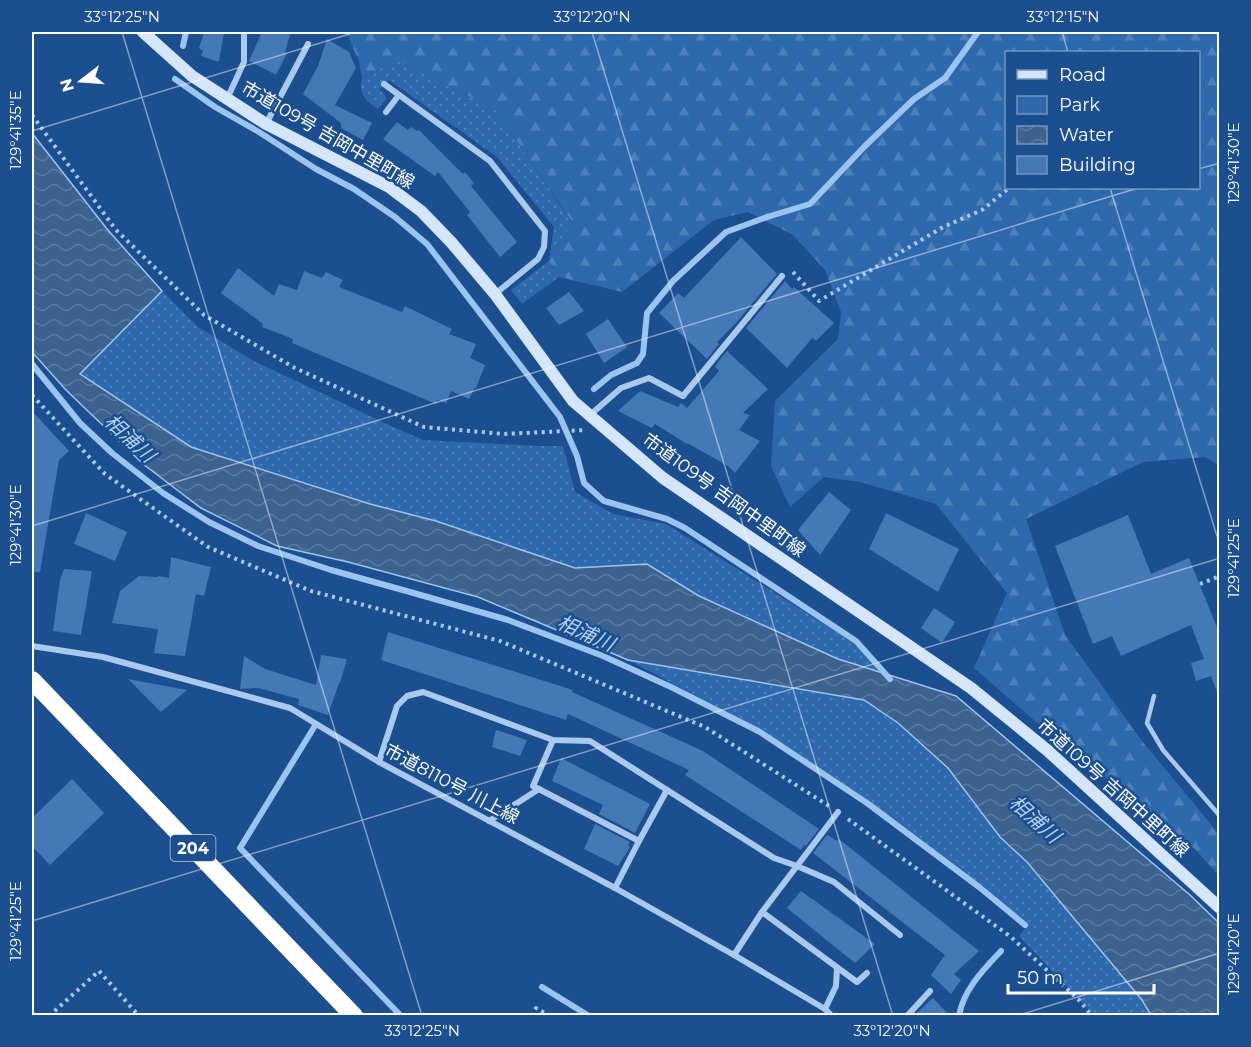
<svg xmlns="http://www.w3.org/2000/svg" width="1251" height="1047" viewBox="0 0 1251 1047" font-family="Montserrat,'Noto Sans JP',sans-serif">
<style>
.green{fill:url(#green-dots)}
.forest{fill:url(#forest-firs);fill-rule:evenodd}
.water{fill:url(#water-waves);stroke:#9cc4f0;stroke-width:1.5}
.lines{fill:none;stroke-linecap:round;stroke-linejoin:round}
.stream{stroke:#9cc4f0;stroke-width:6}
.building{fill:#4478b7}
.path{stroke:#a9c9ee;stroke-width:4;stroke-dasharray:3 4.5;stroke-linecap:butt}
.lane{stroke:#a9c9ee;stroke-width:4.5}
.street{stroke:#a9c9ee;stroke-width:6}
.secondary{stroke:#d6e6fa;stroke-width:12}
.highway{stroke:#fff;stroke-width:18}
.ticks{fill:none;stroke:#fff;stroke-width:1.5;stroke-opacity:0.45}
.labels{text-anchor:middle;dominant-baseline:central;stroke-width:5;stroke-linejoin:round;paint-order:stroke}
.shield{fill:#1b4f8f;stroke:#bbcadd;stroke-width:1.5}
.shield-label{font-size:16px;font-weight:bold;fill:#fff}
.street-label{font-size:18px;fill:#fff;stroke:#1b4f8f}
.water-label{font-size:20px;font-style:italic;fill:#b5d3f5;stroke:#1b4f8f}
.neatline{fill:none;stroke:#fff;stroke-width:2}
.ticks-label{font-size:15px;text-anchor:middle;fill:#fff}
</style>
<defs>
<pattern id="green-dots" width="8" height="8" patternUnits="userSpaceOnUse" patternTransform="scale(1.5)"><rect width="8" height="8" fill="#2e69ad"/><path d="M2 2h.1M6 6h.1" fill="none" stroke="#4d80b9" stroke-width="1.8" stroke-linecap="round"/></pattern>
<pattern id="forest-firs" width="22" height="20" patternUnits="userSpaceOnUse" patternTransform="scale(1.5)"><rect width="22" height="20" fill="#2e69ad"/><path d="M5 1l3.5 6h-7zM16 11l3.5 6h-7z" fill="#4d80b9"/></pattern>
<pattern id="water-waves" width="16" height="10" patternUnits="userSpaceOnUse" patternTransform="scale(1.5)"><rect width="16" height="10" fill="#3c6290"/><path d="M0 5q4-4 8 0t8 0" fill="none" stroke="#597aa1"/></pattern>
</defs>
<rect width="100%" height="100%" fill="#1b4f8f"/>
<g class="green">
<path d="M397 60 496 110 572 223 549 261 559 277 522 304 511 290 549 261 554 227 497 157 389 80 379 90 385 94 386 99 378 109C365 101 358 93 362 78Z"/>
<path d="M162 291 198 327 252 360 391 426 423 440 539 446H563L575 492 613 514 666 524 854 643 880 672 838 659 699 596 647 564 575 568 436 521 370 504 191 447 79 374Z"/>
<path d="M628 660 864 700 898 723 948 768 1000 837 1027 862 1142 1000 1151 1015H1094L1019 936 1028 925 981 885 861 796 764 731Z"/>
</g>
<path class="forest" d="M346 32H1219V465L1205 457 1143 462 1026 519 1065 635 1142 741 1219 834V876L1195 849 1044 729 974 668 1007 593 936 504 860 482 824 477 790 507 771 466 775 401 838 339 841 312 825 270 793 235 748 212 714 220 622 292 559 277 549 261 572 222 496 110 397 60 362 78 359 61ZM1006 52H1198V188H1006Z"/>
<path class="water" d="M32 133 107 229 162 291 80 374 191 447 370 504 436 521 575 568 647 564 699 596 838 659 956 696 1190 895 1219 923V1015H1151L1142 1000 1027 862 1000 837 948 768 898 723 864 700 628 660 478 597 348 562 277 546 201 508 143 464 66 390 32 352Z"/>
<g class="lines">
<g class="stream">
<path d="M183 46 186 32"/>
<path d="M175 79 215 107 259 132 316 169 354 189 395 217 427 244 560 417 577 456 584 483 604 501 667 519 685 528 856 641 890 679"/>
<path d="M32 364 80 423 112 453 163 493 209 522 258 546 331 570 410 592 508 620 603 656 671 687 760 732 867 803 979 887 1025 925"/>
<path d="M594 389 611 375 637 363 643 354 647 313 673 281 726 232 767 217 810 204 864 147 914 99 945 78 978 32"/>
<path d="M316 724 240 848 401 1016"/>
<path d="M542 987 589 1016"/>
<path d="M959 1016C963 990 984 969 1001 951"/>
</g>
</g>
<g class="building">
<path d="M204 32H224L219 62 201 56 203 51 199 48Z"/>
<path d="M262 32H291L285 52 287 53 276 75 249 61Z"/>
<path d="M327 39 349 52 356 68 335 105 372 123 363 140 341 128V123L303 94 318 66Z"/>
<path d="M397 122 408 130 411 127 417 131 419 130 463 174 465 172 474 183 471 186 517 242 500 257 467 215 470 212 438 172 435 176 383 139Z"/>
<path d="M741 237 777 274 736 323 717 342 719 344 707 359 659 313 678 293 684 298Z"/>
<path d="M238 268 274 296 279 284 297 290 304 271 322 278 326 272 343 280 339 287 402 312 405 306 452 329 449 334 476 344 470 358 485 365 476 388 475 387 469 399 451 391 446 403 438 400 436 404 292 343 293 339 262 327 263 324 221 293Z"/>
<path d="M785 281 792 289 794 287 834 323 816 341 812 338 787 368 746 328Z"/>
<path d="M569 292 584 311 559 325 546 308Z"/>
<path d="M608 319 627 347 604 363 586 334Z"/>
<path d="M727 351 768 389 743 413 750 415 739 430 760 441 735 473 728 466 687 443V444L655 424 652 428 618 411 640 391 678 407 681 403 687 408 719 371 715 366Z"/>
<path d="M32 411 69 451 59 460 40 572H32Z"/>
<path d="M829 492 851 510 820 555 798 530Z"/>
<path d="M86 513 127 532 115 561 74 544Z"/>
<path d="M886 513 959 549 938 592 869 549Z"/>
<path d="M1128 515 1151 574 1189 558 1220 635V695H1218L1211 676 1196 681 1191 663 1204 659 1191 625 1121 656 1112 636 1093 644 1055 546Z"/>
<path d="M171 557 211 567 204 596 196 594 185 656 154 653 158 629 112 623 120 591 139 576 158 577V576L169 578Z"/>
<path d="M64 569 92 571 81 635 53 631 60 580Z"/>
<path d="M934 608 955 622 942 643 921 628Z"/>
<path d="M388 632 573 690 572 692 703 751 819 829 805 847 804 845 801 850 685 775 689 770 568 714 566 720 381 660Z"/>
<path d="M321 655 347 659 340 683H339L328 715 298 705 299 699 258 688 240 689 244 656 265 669 316 685Z"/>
<path d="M128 679 155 684 187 690 161 712Z"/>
<path d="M496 730 527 740 520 756 492 747Z"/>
<path d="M561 758 650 804 635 833 599 814 603 805 552 781Z"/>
<path d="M72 779 104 813 50 865 32 846V818Z"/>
<path d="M595 824 630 842 628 846 630 847 618 866 584 849Z"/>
<path d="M827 835 837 841 839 839 979 951 954 974 961 980 951 994 931 975 945 955 813 853Z"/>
<path d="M801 891 875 944 855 963 787 908Z"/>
<path d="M933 998 950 1016H915L918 1012Z"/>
</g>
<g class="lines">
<g class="path">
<path d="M32 115 116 230 204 315 295 368 424 427 504 434 586 430"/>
<path d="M793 272 819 301 943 227 982 210 1009 188"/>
<path d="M32 395 105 474 208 547 311 591 500 641 705 727 829 806"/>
<path d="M1200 584 1220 576"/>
<path d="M848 819 1011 937 1079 1000 1092 1016"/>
<path d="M49 1016 99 971 139 1016"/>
<path d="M532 1016 536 1008 550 1016"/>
</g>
<path class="lane" d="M1154 696 1147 723 1163 750 1220 816"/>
<g class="street">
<path d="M384 84 490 161 545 231 544 247 538 259 495 294"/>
<path d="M227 99 244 62V32"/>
<path d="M386 112 399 95"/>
<path d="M266 124 308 44"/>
<path d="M590 415 621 388 649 378 683 396 782 276"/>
<path d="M32 646 103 657 290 708 379 762 615 888 734 955 825 1009 832 1016"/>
<path d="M553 740 533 786 639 841"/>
<path d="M379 762 397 706 407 696 423 692 553 740 590 741 774 858 797 866 834 882 900 935"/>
<path d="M489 821 539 789"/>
<path d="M615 888 639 841 667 790"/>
<path d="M762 912 857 982 867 973"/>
<path d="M734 955 762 912 838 812"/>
<path d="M825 1009 836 986 837 968"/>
<path d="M907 1016 930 991"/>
</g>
<path class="secondary" d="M143 32 192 76 266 124 389 187 421 211 451 242 495 294 573 401 663 478 971 688 1047 750 1220 908"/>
<path class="highway" d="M32 680 354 1016"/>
</g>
<path class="ticks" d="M122 32 422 1016M592 32 893 1016M1062 32 1068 52M32 131 356 32M1198 169 1220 163M1110 188 1220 546M32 526 1138 188M32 921 1220 558M1016 1016 1220 953"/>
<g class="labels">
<rect class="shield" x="170.5" y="835" width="45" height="26" rx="4.5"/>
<g class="shield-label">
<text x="193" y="848">204</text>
</g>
<g class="street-label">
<text transform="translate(328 135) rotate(30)">市道109号 吉岡中里町線</text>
<text transform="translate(724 495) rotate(36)">市道109号 吉岡中里町線</text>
<text transform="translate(452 784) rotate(28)">市道8110号 川上線</text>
<text transform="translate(1113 788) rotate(42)">市道109号 吉岡中里町線</text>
</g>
<g class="water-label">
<text transform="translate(130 438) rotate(43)">相浦川</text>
<text transform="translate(586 633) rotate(24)">相浦川</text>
<text transform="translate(1035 819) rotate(42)">相浦川</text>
</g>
</g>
<rect width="1251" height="1047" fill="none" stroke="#1b4f8f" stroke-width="66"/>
<rect x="1005" y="51" width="195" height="138" fill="#1b4f8f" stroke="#7695bc" stroke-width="1.5"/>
<rect x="1017" y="70" width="30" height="9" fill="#d6e6fa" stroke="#7695bc" stroke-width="1.5"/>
<text x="1059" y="81" font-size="18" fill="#ffffff">Road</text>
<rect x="1017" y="96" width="30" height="18" fill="#2e69ad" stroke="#7695bc" stroke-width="1.5"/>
<text x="1059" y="111" font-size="18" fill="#ffffff">Park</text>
<rect x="1017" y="126" width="30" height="18" fill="url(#water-waves)" stroke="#7695bc" stroke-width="1.5"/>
<text x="1059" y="141" font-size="18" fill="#ffffff">Water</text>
<rect x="1017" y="156" width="30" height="18" fill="#4478b7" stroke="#7695bc" stroke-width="1.5"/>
<text x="1059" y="171" font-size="18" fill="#ffffff">Building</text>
<g transform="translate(81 81) rotate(253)" stroke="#1b4f8f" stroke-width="4.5" paint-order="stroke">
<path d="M0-4.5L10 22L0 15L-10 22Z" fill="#ffffff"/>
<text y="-9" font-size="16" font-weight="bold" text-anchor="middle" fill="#ffffff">N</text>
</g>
<path d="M1008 984v9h146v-9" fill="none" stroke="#ffffff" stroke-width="3"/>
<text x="1017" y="984" font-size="18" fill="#ffffff" stroke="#1b4f8f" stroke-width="4.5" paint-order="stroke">50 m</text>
<rect x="33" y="33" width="1185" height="981" class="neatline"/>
<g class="ticks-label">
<text x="122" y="22">33°12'25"N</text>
<text x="592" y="22">33°12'20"N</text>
<text x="1063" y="22">33°12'15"N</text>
<text transform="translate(16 130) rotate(-90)" y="5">129°41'35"E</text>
<text transform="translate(1234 163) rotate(-90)" y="5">129°41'30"E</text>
<text transform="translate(16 525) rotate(-90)" y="5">129°41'30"E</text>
<text transform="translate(1234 558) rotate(-90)" y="5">129°41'25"E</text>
<text transform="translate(16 921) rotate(-90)" y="5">129°41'25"E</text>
<text transform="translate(1234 954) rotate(-90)" y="5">129°41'20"E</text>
<text x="422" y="1036">33°12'25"N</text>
<text x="892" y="1036">33°12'20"N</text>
</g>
</svg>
